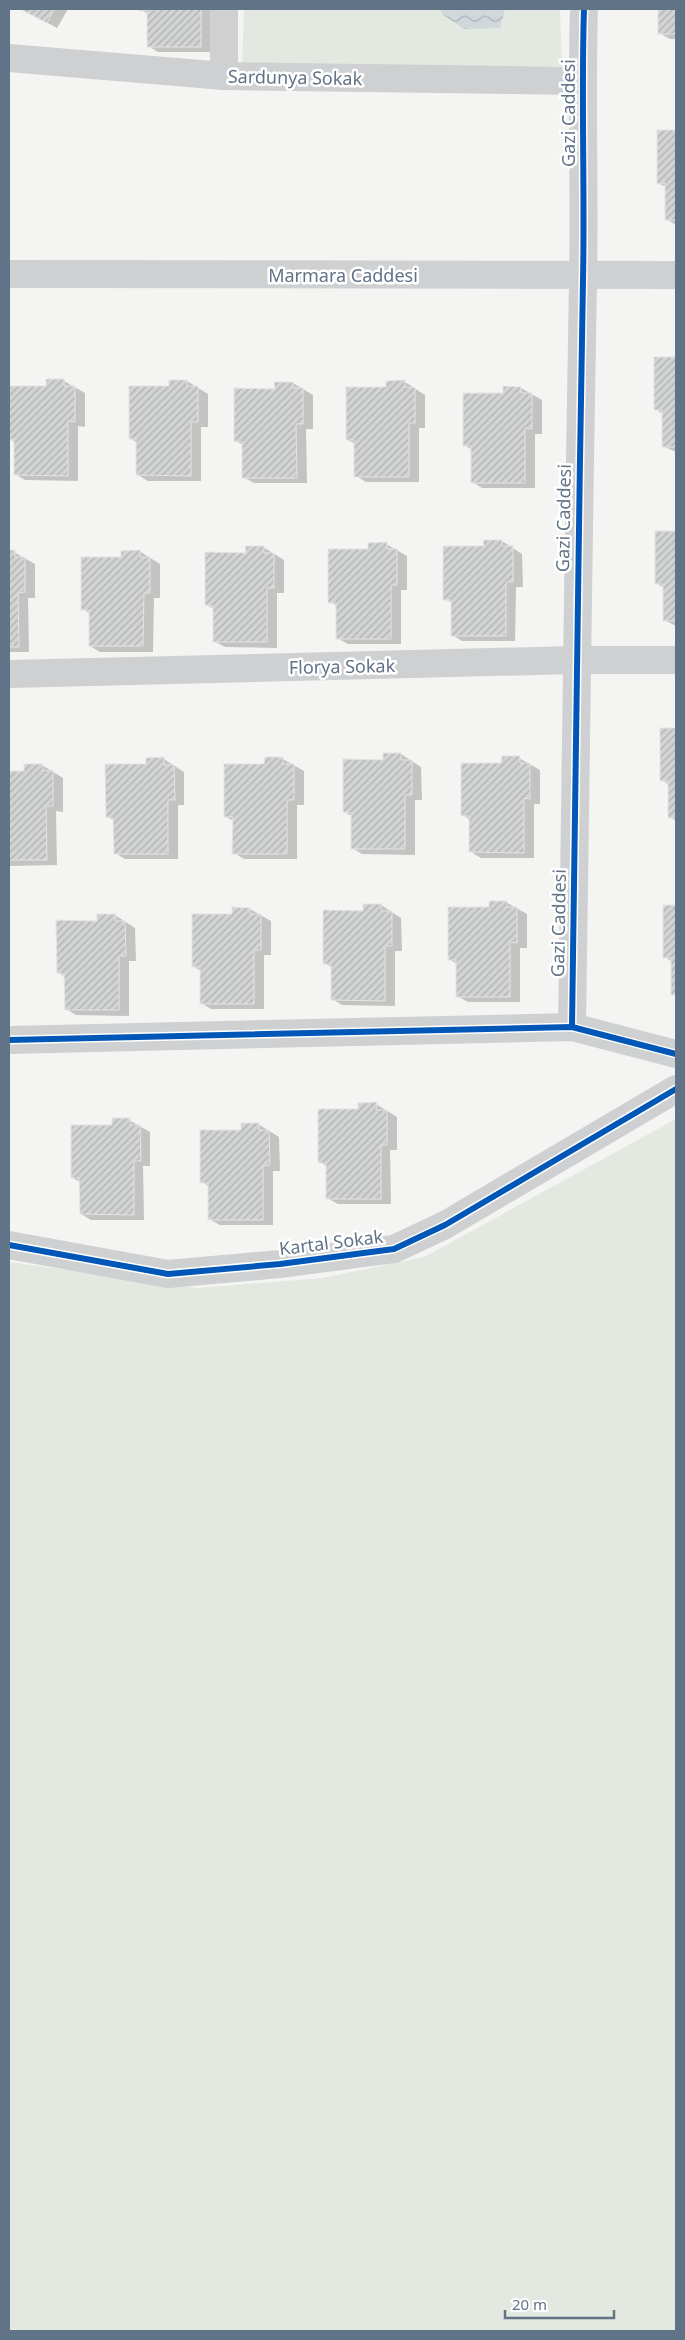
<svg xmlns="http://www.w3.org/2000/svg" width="685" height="2340" viewBox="0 0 685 2340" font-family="'Noto Sans',sans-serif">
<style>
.green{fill:#e3e8e0}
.water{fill:url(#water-waves)}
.shadow{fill:#0003}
.building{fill:url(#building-hatch);stroke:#e4e4e2}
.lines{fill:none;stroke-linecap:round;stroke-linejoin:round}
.minor{stroke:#cfd0d1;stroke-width:28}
.cycleway-casing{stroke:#fff;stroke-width:9}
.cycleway{stroke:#0057b8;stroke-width:6}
.labels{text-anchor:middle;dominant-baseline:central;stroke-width:5;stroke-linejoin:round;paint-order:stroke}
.street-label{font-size:18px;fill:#617386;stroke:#fff}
</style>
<defs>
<pattern id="water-waves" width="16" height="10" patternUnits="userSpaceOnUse" patternTransform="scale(1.25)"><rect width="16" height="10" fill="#d1d8dc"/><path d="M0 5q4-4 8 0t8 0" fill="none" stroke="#adb4b8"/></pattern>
<pattern id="building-hatch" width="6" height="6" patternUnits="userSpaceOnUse" patternTransform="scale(1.25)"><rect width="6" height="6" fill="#d2d3d3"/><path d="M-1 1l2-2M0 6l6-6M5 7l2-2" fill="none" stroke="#aeb0b1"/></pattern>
</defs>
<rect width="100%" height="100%" fill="#f4f5f2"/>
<g class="green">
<path d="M244 9H560L562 66 242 67Z"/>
<path d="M676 1119V2331H9V1262L198 1288 322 1278 424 1257Z"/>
</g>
<path class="water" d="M440 9H505L500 28 464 29 442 14Z"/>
<g class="shadow">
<path d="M22 9H68L57 28Z"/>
<path d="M140 9H211V52H158L148 46V14Z"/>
<path d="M659 9H676V39H670L659 33Z"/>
<path d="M676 131V225L666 219V187L658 183V132Z"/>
<path d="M655 358H676V452L663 446V414L655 409Z"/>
<path d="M48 380 64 381 85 393V427L78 426V481L25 480 15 474V442L9 439V387H47Z"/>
<path d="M187 381 208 394V427H201V481H148L138 475 137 443 130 438Z"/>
<path d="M405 382 425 395V428H419V482H366L356 476 355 444 348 440Z"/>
<path d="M293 383 313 395V429H306L307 483H254L243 477V445L235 441Z"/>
<path d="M504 388H521L542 400V434H535V488H482L472 482V450L464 445 505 394Z"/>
<path d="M656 532H676V626L664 620V588L656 583Z"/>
<path d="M502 541 522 554 523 587H516L515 641H462L452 635V603L445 599 485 547Z"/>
<path d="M386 544 407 556V590H401V644H348L337 638V606L330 602 370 551Z"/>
<path d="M263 547 284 560V593H277V648L225 647 214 641V609L206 605 247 554Z"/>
<path d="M9 551 14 552 35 564V598H28L29 652H9Z"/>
<path d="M139 551 160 564V598H154L153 652H100L90 646V614L83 609Z"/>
<path d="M661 729H676V821L670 817 669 785 662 780Z"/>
<path d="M401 754 421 767 422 800H415V855L362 854 352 848V816L344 812 384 761Z"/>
<path d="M519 758 540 770V804H534V858H481L471 852 470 820 463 815 503 764Z"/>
<path d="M164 759 184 772V805H178V859H125L115 853V821L107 817Z"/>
<path d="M283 759 304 771V805H297V859H244L234 853V821L226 817 266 766Z"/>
<path d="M42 765 63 778V812L56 811 57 865 9 866V772H26Z"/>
<path d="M506 902 527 914V948H520V1002H468L457 996V964L449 959 490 908Z"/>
<path d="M381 905 401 918 402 951H395V1006L342 1005 332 999V967L324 963 364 912Z"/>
<path d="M664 906H676V996L672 994V962L665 957Z"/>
<path d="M250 909 271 921V955H264V1009H211L201 1003V971L193 966 233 915Z"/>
<path d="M115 915 135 928 136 961H129V1016L76 1015 66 1009V977L58 973 98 922Z"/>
<path d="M376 1104 397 1117V1150H390L391 1204H338L327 1198V1166L319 1162 359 1111Z"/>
<path d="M129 1120 150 1132V1166H143L144 1220H91L81 1214V1182L72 1178 113 1126Z"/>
<path d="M258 1124 279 1137 280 1171H273V1225H220L209 1219 210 1187 202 1182Z"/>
</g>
<g class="building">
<path d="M20 9H54L47 23Z"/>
<path d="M139 9H201V47H147V10L139 11Z"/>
<rect x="658" y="9" width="18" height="25"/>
<path d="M657 130H676V220H665V183L657 184Z"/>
<path d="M654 357H676V447H662V410H654Z"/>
<path d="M46 379H64V386H75V422L68 421V476L14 475V439H9V386H46Z"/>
<path d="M169 380H187V386H198V422H191V476L136 475V439H129V386H169Z"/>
<path d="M405 380V387L415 388V423H409V477H354V440H346V387H386V381Z"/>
<path d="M274 382H293V388H303V424H296L297 478H242V442L234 441V388L275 389Z"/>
<path d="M503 386 521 387V393H532V429L525 428V483H471V446H463V393H503Z"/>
<path d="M655 531H676V621H663V584H655Z"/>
<path d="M483 540H502V546H513V582H506V636H451V600H443V546H484Z"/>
<path d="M387 542V549H397V585H391V639H336V603H328V549H368V543Z"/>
<path d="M245 546H264V553H274V588H267V642H213V606L205 605V552L246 553Z"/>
<path d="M9 550H15V557H25V592L18 593 19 647H9Z"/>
<path d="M140 550V557H150V593H144L143 646H89V610H81V557H121V551Z"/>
<path d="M660 728H676V818H668V781H660Z"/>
<path d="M383 753H401V760H412V795H405V849H351V813L343 812V759L383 760Z"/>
<path d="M502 756H520V763H530V799L524 798V853L469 852V816H461V763H501Z"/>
<path d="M164 757V765H174L175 800H168V854H114L113 818 106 817 105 764H146V758Z"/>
<path d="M265 757H283V764H294V800H287V854H232L233 817H224V764H264Z"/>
<path d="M24 764H43V771L53 770V806H46L47 860H9V771H24Z"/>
<path d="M489 901H507V907H517V943L510 942V997H456V960H448V907H489Z"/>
<path d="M363 904H382L381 911H392V946H385V1001L331 1000V964H323V910L363 911Z"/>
<path d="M663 905H676V995H671V958H663Z"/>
<path d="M232 907 250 908V914H261V950H254V1004H200V967H192V914H232Z"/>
<path d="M97 914H116L115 921H125L126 956H119V1010H65L64 974 57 973 56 920 97 921Z"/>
<path d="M377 1102 376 1110H387V1145H381V1199H326V1163H318V1109H358V1103Z"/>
<path d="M112 1118H130V1125H140L141 1161H134V1215L80 1214 79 1178H71V1125H112Z"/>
<path d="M241 1123H259V1130H269L270 1165 263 1166V1220H208V1183H200V1130H241Z"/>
</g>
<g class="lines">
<g class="minor">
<path d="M224 9V76"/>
<path d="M9 58 224 76 582 81"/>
<path d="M9 274 676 275"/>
<path d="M9 674 575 660H676"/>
<path d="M572 1027C574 778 579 529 583 280 585 190 581 99 584 9"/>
<path d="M9 1040 572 1027 676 1054"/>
<path d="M9 1245 168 1274 280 1264 394 1249 445 1225 676 1089"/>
</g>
<g class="cycleway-casing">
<g id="cycleway">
<path d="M572 1027C574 778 579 529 583 280 585 190 581 99 584 9"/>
<path d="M9 1040 572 1027 676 1054"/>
<path d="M9 1245 168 1274 280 1264 394 1249 445 1225 676 1089"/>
</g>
</g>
<use href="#cycleway" class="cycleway"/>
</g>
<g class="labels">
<g class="street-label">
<text transform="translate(295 77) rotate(1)">Sardunya Sokak</text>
<text transform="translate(568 113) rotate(-90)">Gazi Caddesi</text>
<text x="343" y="275">Marmara Caddesi</text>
<text transform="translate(563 518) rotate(-89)">Gazi Caddesi</text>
<text transform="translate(342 666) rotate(-1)">Florya Sokak</text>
<text transform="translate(558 923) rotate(-89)">Gazi Caddesi</text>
<text transform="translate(331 1242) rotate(-7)">Kartal Sokak</text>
</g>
</g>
<rect width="685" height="2340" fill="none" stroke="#617386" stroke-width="20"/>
<path d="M505 2310v8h109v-8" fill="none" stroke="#617386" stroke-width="2.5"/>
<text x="512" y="2310" font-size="15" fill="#617386" stroke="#ffffff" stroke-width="4" paint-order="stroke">20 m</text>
</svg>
